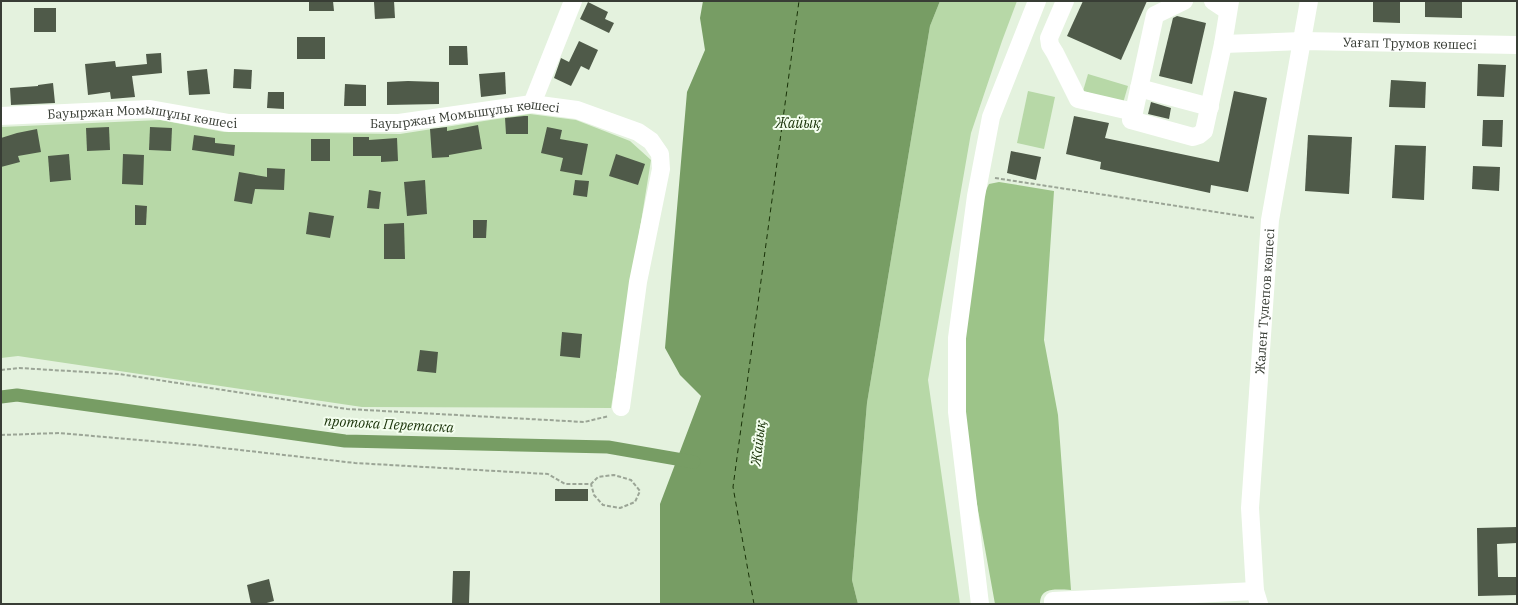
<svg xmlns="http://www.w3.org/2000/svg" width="1518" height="605" viewBox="0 0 1518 605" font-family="'IBM Plex Serif',serif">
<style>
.green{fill:#b7d8a7}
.forest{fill:#9dc489}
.water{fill:#779d64}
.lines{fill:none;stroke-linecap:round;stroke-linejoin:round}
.canal{stroke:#779d64;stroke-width:13}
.ferry{stroke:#193208;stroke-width:1;stroke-dasharray:5 4;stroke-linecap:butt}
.building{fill:#4f5a49}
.path{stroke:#9ba596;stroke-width:2;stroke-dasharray:4 2;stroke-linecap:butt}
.minor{stroke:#fff;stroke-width:18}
.labels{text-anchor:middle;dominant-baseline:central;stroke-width:4;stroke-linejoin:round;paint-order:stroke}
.street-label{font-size:13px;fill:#383d35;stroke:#f3feee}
.water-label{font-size:14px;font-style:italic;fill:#193208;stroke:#f3feee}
</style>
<rect width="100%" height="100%" fill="#e4f2de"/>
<g class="green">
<path d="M940 1H1017L1002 41 971 133 928 380 960 604H858L852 580 867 403 930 26Z"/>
<path d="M1088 74 1128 86 1123 103 1083 91Z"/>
<path d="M1028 91 1055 97 1044 149 1017 143Z"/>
<path d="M530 114 576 120 630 141 651 160 611 408 362 407 18 356 1 358V127L160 120 224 132 400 134Z"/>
</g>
<path class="forest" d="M999 182 1054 191 1044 340 1058 415 1071 590C1058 590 1040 586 1040 604H995L959 405 961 358 985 192 989 184Z"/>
<path class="water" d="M703 1H940L930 26 867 403 852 580 858 604H660V504L701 396 680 375 665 348 687 92 705 50 700 18Z"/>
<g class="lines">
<path class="canal" d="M1 397 17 395 345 441 608 447 694 462"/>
<path class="ferry" d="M754 604 733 487 799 1"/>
</g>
<g class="building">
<path d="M309 1H333L334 11H309Z"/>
<path d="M394 1 395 18 375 19 374 2Z"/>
<path d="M1083 1H1147L1121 60 1067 36Z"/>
<path d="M1373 1H1400V23L1373 22Z"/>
<path d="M1425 1H1462V18L1425 17Z"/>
<path d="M588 2 608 12 605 19 614 23 609 33 580 19Z"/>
<rect x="34" y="8" width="22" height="24"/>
<path d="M1177 16 1206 23 1192 84 1159 76 1173 18Z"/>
<rect x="297" y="37" width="28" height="22"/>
<path d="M579 41 598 50 589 70 581 66 571 86 554 78 561 58 569 62Z"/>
<path d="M449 46H467L468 65H449Z"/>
<path d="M161 53 162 73 132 76 135 97 111 99 110 92 88 95 85 64 115 61 116 67 147 64 146 54Z"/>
<path d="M1478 64 1506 65 1504 97 1477 96Z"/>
<path d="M207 69 210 94 189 95 187 71Z"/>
<path d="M234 69 252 70 251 89 233 88Z"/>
<path d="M505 72 506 94 481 97 479 74Z"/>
<path d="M1391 80 1426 82 1425 108 1389 107Z"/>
<path d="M408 81 439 82V104L387 105V82Z"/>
<path d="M53 83 55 103 11 105 10 88 38 86V85Z"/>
<path d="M345 84 366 85V106H344Z"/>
<path d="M1234 91 1267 98 1248 192 1211 185 1210 193 1100 169 1101 162 1066 154 1074 116 1109 123 1105 138 1219 162Z"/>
<path d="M268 92H284V109L267 108Z"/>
<path d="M1151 102 1171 108 1169 119 1148 114Z"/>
<path d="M524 116H528V134H506L505 118Z"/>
<path d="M1483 120H1503L1502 147 1482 146Z"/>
<path d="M478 125 482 149 449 155V157L432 158 430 129 447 127V131Z"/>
<path d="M109 127 110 150 87 151 86 128Z"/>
<path d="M150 127 172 128 171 151 149 150Z"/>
<path d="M547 127 562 130 560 139 588 144 582 175 560 171 563 158 541 153Z"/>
<path d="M37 129 41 152 18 156 20 162 1 167V138L17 133Z"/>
<path d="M194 135 215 138V143L235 145 234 156 192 150Z"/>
<path d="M1308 135 1352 137 1349 194 1305 191Z"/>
<path d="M353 137H369V140L397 138 398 161 381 162V156H353Z"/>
<rect x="311" y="139" width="19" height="22"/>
<path d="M1395 145 1426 146 1424 200 1392 198Z"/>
<path d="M1011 151 1041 157 1036 180 1007 173Z"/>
<path d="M69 154 71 180 50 182 48 156Z"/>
<path d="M123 154 144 155 143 185 122 184Z"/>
<path d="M616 154 645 164 638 185 609 176Z"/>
<path d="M1473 166 1500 167 1499 191 1472 189Z"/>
<path d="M267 168 285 169 284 190 255 189 252 204 234 201 239 172 267 177Z"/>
<path d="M425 180 427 214 407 216 404 182Z"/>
<path d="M575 180 589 181 587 197 573 195Z"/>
<path d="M369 190 381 192 379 209 367 208Z"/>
<path d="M135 205 147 206 146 225H135Z"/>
<path d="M309 212 334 216 330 238 306 234Z"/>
<path d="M473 220H487L486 238H473Z"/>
<path d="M404 223 405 259H384V224Z"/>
<path d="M562 332 582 334 580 358 560 356Z"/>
<path d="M420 350 438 352 436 373 417 371Z"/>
<rect x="555" y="489" width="33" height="12"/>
<path d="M1517 527V543L1497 544 1498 577H1517V595L1478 596 1477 528Z"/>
<path d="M453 571H470L469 604H452Z"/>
<path d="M269 579 274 601 263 604H251L247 585Z"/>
</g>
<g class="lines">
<g class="path">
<path d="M995 178 1255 218"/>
<path d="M1 370 19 368 119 374 347 409 584 422 609 416"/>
<path d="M1 435 59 433 196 445 355 463 548 474 565 484H591L598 477 614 475 631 480 640 491 635 502 620 508 603 505 594 495 591 484"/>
</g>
<g class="minor">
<path d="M1065 1 1049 38 1050 45 1055 53 1078 99 1134 112 1131 120 1193 137 1199 135 1204 131 1223 44 1230 1"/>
<path d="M1213 1 1228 11"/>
<path id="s1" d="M1223 44 1302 41 1517 45"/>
<path d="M1139 88 1210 107"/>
<path d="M532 104 573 1"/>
<path d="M1134 112 1155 15 1184 1"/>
<path id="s2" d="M1 116 150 109 229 123H399L532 104 577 110 638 132 651 141 660 154 661 169 638 282 621 407"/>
<path d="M980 604 957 412V338L976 196 991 117 1037 1"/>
<path d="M1053 604V601L1255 591"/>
<path id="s3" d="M1259 604 1255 591 1250 508 1270 220 1309 1"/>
</g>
</g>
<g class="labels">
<g class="street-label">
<text stroke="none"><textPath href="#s1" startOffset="187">Уағап Трумов көшесі</textPath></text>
<text stroke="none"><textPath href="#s2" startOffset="466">Бауыржан Момышұлы көшесі</textPath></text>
<text stroke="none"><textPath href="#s2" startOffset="142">Бауыржан Момышұлы көшесі</textPath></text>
<text stroke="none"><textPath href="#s3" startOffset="304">Жален Тулепов көшесі</textPath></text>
</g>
<g class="water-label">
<text x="798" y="123">Жайық</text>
<text transform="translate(389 424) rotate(3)">протока Перетаска</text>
<text transform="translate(758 443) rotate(-83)">Жайық</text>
</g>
</g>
<rect width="1518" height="605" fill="none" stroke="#383d35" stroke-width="4"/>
</svg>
